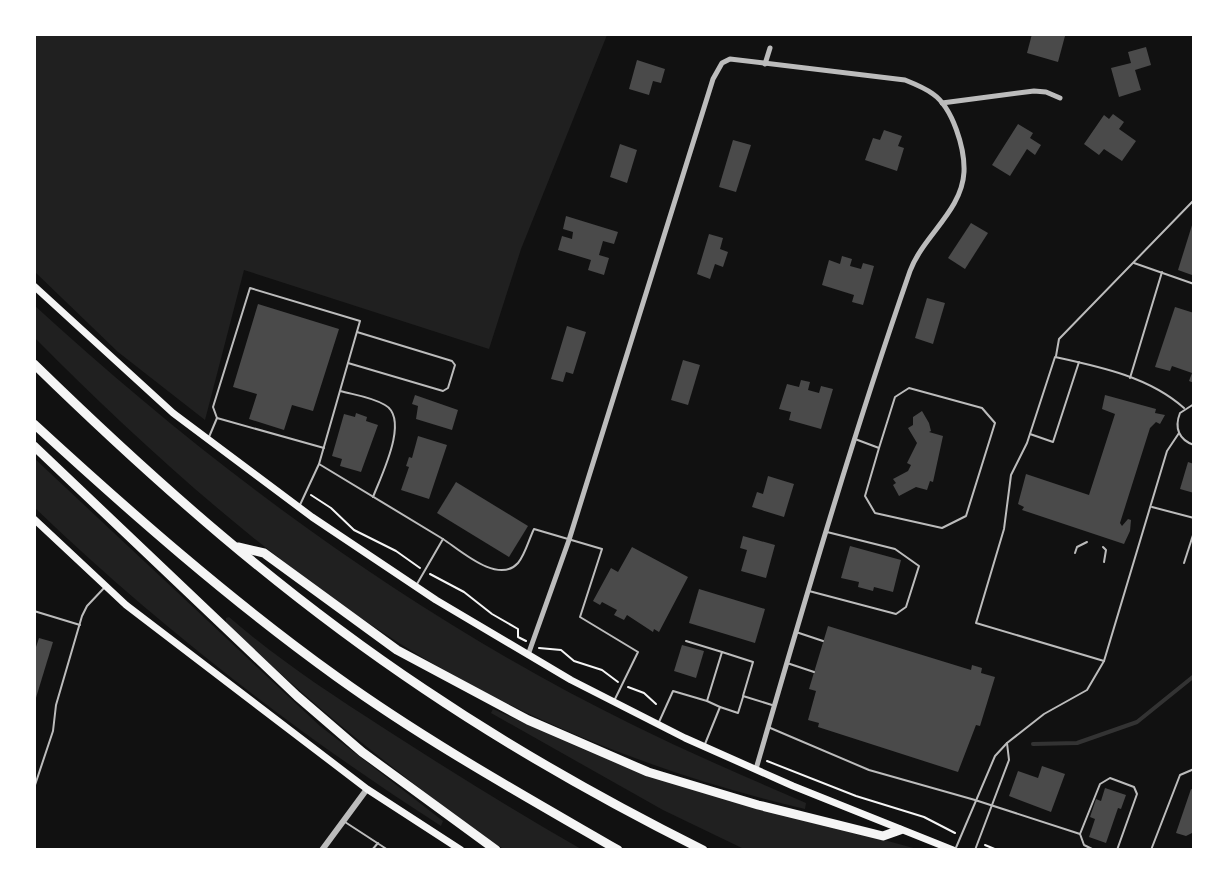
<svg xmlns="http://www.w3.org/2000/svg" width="1228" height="884" viewBox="0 0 1228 884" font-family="'PT Sans Narrow',sans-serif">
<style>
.green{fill:#202020}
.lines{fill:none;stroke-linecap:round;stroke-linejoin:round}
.stream{stroke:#333;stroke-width:4}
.building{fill:#4a4a4a}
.path{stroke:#f5f5f5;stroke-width:2}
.service{stroke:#bcbcbc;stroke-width:2}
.minor{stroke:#bcbcbc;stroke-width:5}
.tertiary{stroke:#bcbcbc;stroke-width:6}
.secondary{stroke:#f5f5f5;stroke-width:7}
.motorway{stroke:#f5f5f5;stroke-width:9}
</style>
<rect width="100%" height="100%" fill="#111"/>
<g class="green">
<path d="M34 35 35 34 607 35 521 249 489 349 244 270 205 420 118 352 35 272Z"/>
<path d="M34 305C214 470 413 617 633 725 690 753 748 778 806 803L805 809C656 774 510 716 382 632 259 552 138 442 35 338Z"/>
<path d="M34 458 320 726 443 821 441 826C296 733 159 627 35 508Z"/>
<path d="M229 617C276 658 329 693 382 727 447 769 513 810 581 849H504L490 841C397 773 309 703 226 623V618Z"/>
<path d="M493 709 585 750 657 778 917 849H744L663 810 491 713Z"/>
</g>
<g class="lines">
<path class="stream" d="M1033 744 1077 743 1137 722 1194 676"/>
</g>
<g class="building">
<path d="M1032 34 1065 36 1058 62 1027 53Z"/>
<path d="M1146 47 1151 65 1135 70 1141 90 1119 97 1111 68 1131 63 1128 52Z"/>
<path d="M637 60 665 69 661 83 653 81 649 95 629 89Z"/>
<path d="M1113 114 1124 122 1119 129 1136 141 1122 161 1104 149 1099 155 1084 144 1104 115 1109 119Z"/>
<path d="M1018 124 1033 133 1030 138 1041 145 1035 155 1027 149 1010 176 992 165Z"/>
<path d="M884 130 902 136 898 146 904 148 897 171 865 160 873 138 880 140Z"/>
<path d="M733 140 751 145 736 192 719 187Z"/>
<path d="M620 144 637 150 627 183 610 177Z"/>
<path d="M566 216 618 232 614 244 603 241 599 255 609 258 604 275 588 270 591 260 558 250 562 236 572 239 573 232 563 229Z"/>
<path d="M1193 222 1194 268 1192 275 1178 270Z"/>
<path d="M971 223 988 233 965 269 948 258Z"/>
<path d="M709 234 723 238 720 249 728 252 723 267 715 264 710 279 697 274Z"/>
<path d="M842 256 852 259 850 266 861 269 863 263 874 266 863 305 852 302 854 295 822 285 829 260 840 264Z"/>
<path d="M927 298 945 303 933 344 915 338Z"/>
<path d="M258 304 339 329 313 411 292 405 284 430 249 419 257 394 233 387Z"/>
<path d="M1175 307 1194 313V383L1189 381 1192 373 1172 366 1170 371 1155 367Z"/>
<path d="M567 326 586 332 573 374 566 372 563 382 551 379Z"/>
<path d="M683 360 700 365 688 405 671 400Z"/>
<path d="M801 380 810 382 808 390 819 393 821 386 833 389 821 429 789 420 791 412 779 409 787 384 799 387Z"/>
<path d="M415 395 458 410 452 430 416 419 418 406 412 404Z"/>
<path d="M1105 395 1156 409 1155 413 1165 415 1160 424 1156 422 1150 428 1120 523 1122 526 1128 519 1131 520 1130 531 1124 544 1022 510 1024 507 1018 504 1026 474 1089 495 1115 414 1102 409Z"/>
<path d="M922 411 929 423 931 431 929 432 943 436 933 482 930 481 927 490 916 487 899 496 893 485 896 483 893 479 908 471 911 465 907 463 917 443 908 428 913 425V417Z"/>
<path d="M356 413 367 417 366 421 378 425 361 472 340 466 342 459 332 456 344 414 355 417Z"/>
<path d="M418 436 447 445 429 499 401 490 409 467 406 466 409 457 412 458Z"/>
<path d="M1188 462 1194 464V493L1180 489Z"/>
<path d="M768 476 794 484 784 517 752 507 757 492 763 494Z"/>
<path d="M456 482 528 526 509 557 437 513Z"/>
<path d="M743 536 775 545 766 578 741 571 747 550 740 548Z"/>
<path d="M850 546 901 560 893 592 874 587 873 591 858 587 859 582 841 578Z"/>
<path d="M632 547 688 577 659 632 654 629 653 632 627 615 624 620 614 615 617 610 602 602 600 605 593 601 611 568 618 572Z"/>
<path d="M699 589 765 609 755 643 689 623Z"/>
<path d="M828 626 971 670 972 665 982 668 981 673 995 677 980 726 976 725 958 772 818 727 819 723 808 720 816 691 809 689Z"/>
<path d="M39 638 53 642 35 701 34 653Z"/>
<path d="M682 645 704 651 696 678 674 671Z"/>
<path d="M1042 766 1065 774 1051 812 1009 796 1018 771 1038 778Z"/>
<path d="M1105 788 1126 795 1121 809 1118 808 1106 843 1089 837 1095 819 1090 817 1096 799 1101 801Z"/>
<path d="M1191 789 1194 790V832L1186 836 1176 833Z"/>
</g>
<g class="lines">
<g class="path">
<path d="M311 495 331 508 354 530 396 551 420 568"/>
<path d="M430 574 464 592 492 614 518 629V637L526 641"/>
<path d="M539 648 561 650 574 661 602 670 618 682"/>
<path d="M628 687 644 693 656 704"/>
<path d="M767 761 856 796 924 817 955 833"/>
<path d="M985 845 997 850"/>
</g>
<g class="service">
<path d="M1134 263 1194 284"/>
<path d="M1056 356 1059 339 1194 200"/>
<path d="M348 363 443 391 448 388 455 365 452 361 357 332"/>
<path d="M1130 378 1162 272"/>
<path d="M340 391C355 395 372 397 385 405 410 419 381 476 373 497"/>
<path d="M1194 404 1180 413C1174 428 1179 440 1194 445"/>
<path d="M217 418 324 448"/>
<path d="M1030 434 1053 442 1079 362"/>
<path d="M209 437 217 418 213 407 250 288 360 321 319 464"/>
<path d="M855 439 879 448 895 397 909 388 982 408 995 423 966 516 942 528 875 513 865 496 879 448"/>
<path d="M299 507 319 464 443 539"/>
<path d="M1152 507 1194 518"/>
<path d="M1103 547 1106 550 1104 562"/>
<path d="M1075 553 1077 547 1087 542"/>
<path d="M1184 563 1194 532"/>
<path d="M417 584 443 539C460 550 498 585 518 563 525 555 529 539 534 529L602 549 580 617 638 652 615 699"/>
<path d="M809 591 896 614 906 607 919 566 895 549 827 532"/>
<path d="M34 611 80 625"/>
<path d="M796 632 823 641"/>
<path d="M686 641 722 652"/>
<path d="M1104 661 976 623 1004 529 1011 475 1027 443 1055 357C1101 367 1149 377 1184 408"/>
<path d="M787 663 814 672"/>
<path d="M720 707 738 713 743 697"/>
<path d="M659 722 673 691 707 701 722 652 753 662 743 696 772 705"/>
<path d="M768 727 869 770 975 800 1080 834"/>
<path d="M705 744 720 707 707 701"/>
<path d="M34 788 53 731 56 705 82 616 87 606 105 587"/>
<path d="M345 822 388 850"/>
<path d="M372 850 378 843"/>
<path d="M955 850 995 756 1007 743 1044 714 1087 690 1104 661 1167 451 1179 433"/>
<path d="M975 850 1009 760 1007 743"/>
<path d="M1094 850 1084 845 1080 834 1100 784 1110 778 1134 787 1137 794 1117 850"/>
<path d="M1151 850 1180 775 1194 769"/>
</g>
<g class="minor">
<path d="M765 64 770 48"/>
<path d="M942 103 1034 91 1046 92 1060 98"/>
<path d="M528 655 569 540 713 79 722 63 730 59 905 80C915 84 925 88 933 94 953 108 965 149 964 172 962 211 923 236 910 271 853 435 804 603 756 769"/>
</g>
<path class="tertiary" d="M322 850 367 789"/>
<g class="secondary">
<path d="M34 286 173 413 312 517 436 600 571 680 685 738 793 786 953 850"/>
<path d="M34 519 126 605 367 789 461 850"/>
</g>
<g class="motorway">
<path d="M34 364C155 482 283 595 424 689 513 749 607 802 703 850"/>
<path d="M34 424C131 513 230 600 337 677 426 741 523 795 618 850"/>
<path d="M34 446 297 696 362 752 496 850"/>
<path d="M238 547 264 553 397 650 528 720 648 772 758 805 883 836 900 830"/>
</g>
</g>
<rect width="1228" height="884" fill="none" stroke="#ffffff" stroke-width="72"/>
</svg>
